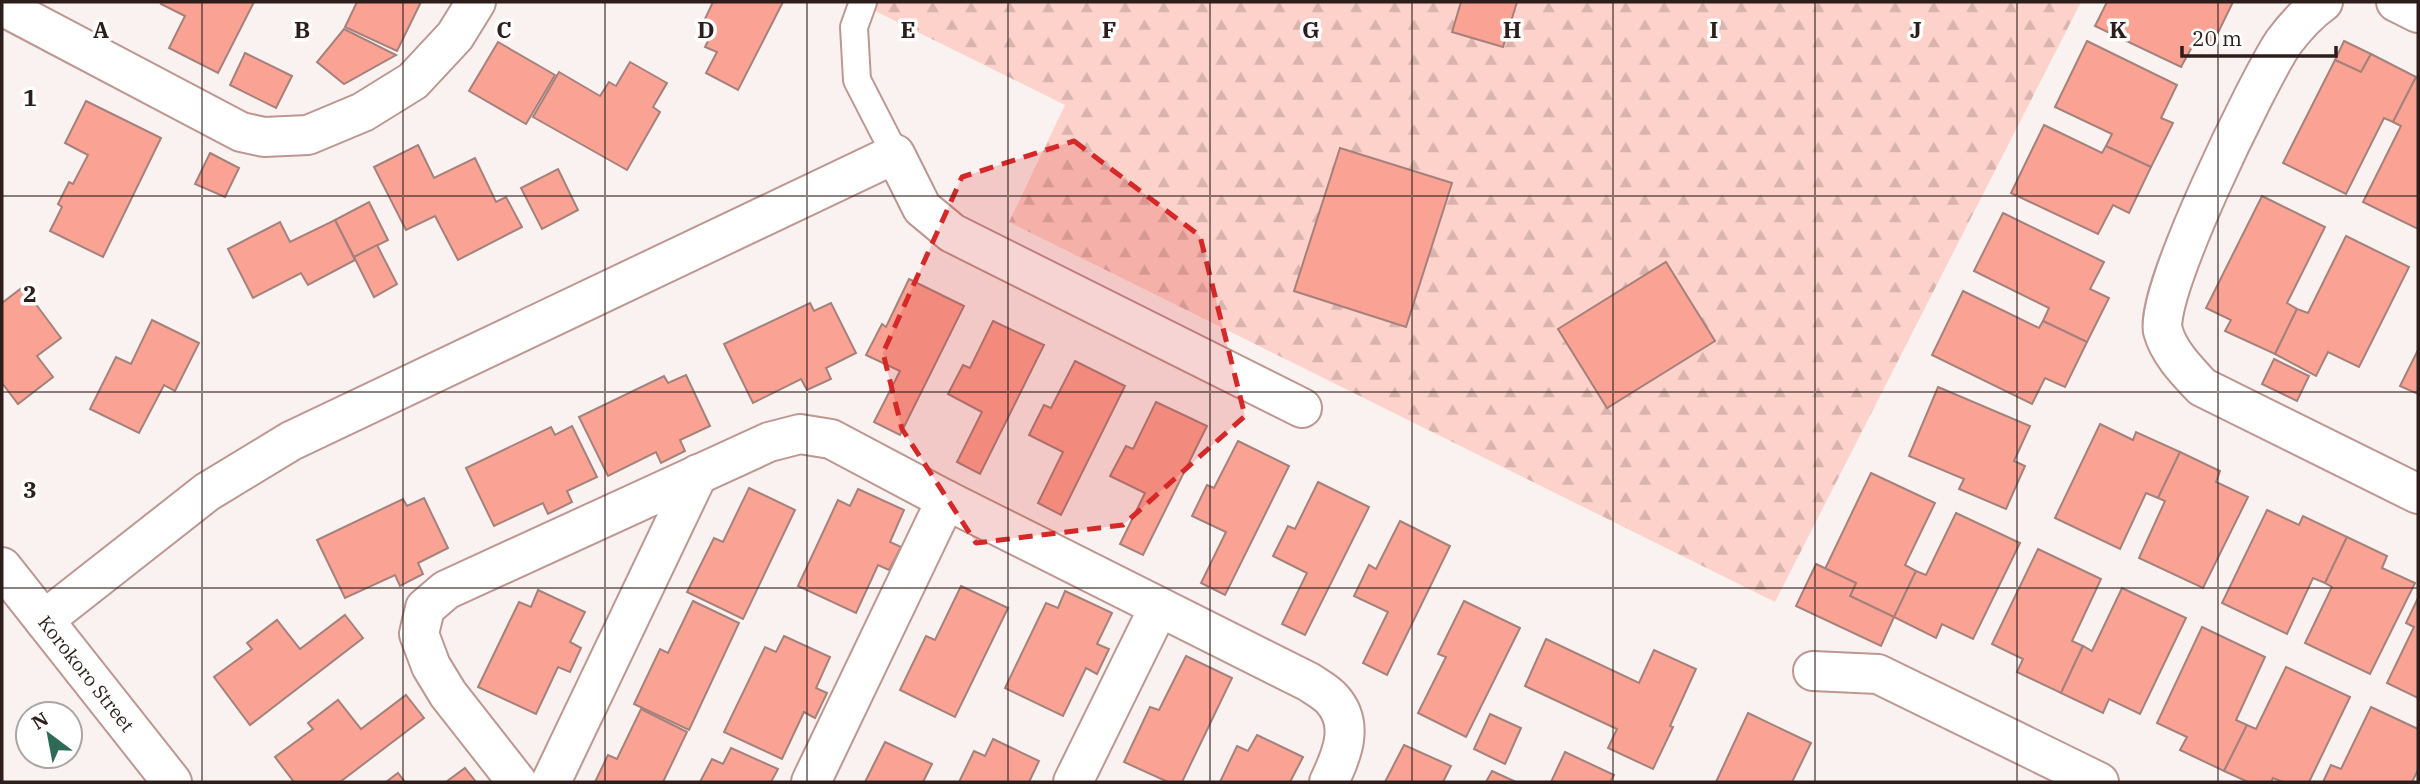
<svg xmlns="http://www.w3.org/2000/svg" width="2420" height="784" viewBox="0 0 2420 784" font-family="'IBM Plex Serif',serif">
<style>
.forest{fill:url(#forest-firs)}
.building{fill:#faa394;stroke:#a6817b;stroke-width:2}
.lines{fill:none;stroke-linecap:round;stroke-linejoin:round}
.lane-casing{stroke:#bd9790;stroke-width:30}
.street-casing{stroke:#bd9790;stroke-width:42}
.lane{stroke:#fff;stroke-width:26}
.street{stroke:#fff;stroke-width:38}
.marked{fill:#d62828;fill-opacity:0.2;stroke:#d62828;stroke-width:5;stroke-dasharray:14 9;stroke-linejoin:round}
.grid{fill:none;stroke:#2d1e1c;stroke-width:2;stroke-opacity:0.55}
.labels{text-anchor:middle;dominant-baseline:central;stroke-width:7;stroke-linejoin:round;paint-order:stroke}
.street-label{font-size:19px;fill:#2d1e1c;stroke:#fff}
.grid-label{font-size:23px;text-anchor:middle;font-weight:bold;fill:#2d1e1c;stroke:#fff;stroke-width:7;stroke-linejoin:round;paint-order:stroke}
</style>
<defs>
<pattern id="forest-firs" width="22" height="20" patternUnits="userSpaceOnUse" patternTransform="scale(1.75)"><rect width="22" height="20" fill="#fdd2ca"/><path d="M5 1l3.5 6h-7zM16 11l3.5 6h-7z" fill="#d9b4ad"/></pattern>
</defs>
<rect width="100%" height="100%" fill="#faf2f0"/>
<path class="forest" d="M857 2H2081L1775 602 1009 222 1065 105Z"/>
<g class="building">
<path d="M162 2H254L218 73 169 48 185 16 161 4Z"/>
<path d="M357 2H356H421L397 51 345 27Z"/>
<path d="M713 2H783L738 90 706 73 717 52 705 47 714 29 703 23Z"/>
<path d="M1461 2H1517L1503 47 1452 32Z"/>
<path d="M2107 2H2233L2212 45 2197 38 2181 67 2095 26Z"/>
<path d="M344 29 396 55 344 84 317 62Z"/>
<path d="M2087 41 2177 85 2161 118 2173 123 2151 167 2106 146 2112 134 2055 107Z"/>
<path d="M2344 41 2371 54 2361 72 2335 60Z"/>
<path d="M498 42 555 75 526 124 469 91Z"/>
<path d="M245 53 292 76 276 108 230 85Z"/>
<path d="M2371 54 2416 77 2393 122 2384 118 2346 194 2283 163 2335 60 2361 72Z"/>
<path d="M630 62 667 83 653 107 660 112 627 170 533 117 559 72 600 96 609 82 616 86Z"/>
<path d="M2416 77 2418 78V229L2363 202 2401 126 2393 122Z"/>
<path d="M86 101 161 138 103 257 50 231 62 207 58 204 69 182 73 184 88 155 65 143Z"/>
<path d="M2044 125 2102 153 2106 146 2151 167 2129 213 2113 205 2098 234 2011 193Z"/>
<path d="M418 145 434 178 475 158 496 202 506 197 522 227 458 260 435 216 406 230 374 167Z"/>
<path d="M1340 148 1452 183 1406 327 1294 291Z"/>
<path d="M210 153 239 168 225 197 195 184Z"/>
<path d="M558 169 578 210 542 229 521 188Z"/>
<path d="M2262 196 2325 227 2287 303 2297 309 2275 354 2225 331 2231 320 2206 308Z"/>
<path d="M369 202 388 240 354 257 335 220Z"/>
<path d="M2003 213 2104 262 2090 289 2109 298 2087 342 2043 321 2049 308 1974 271Z"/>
<path d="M335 220 355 260 308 285 301 273 253 298 228 249 280 222 290 242Z"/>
<path d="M2346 236 2409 267 2359 367 2328 352 2316 376 2275 354 2297 309 2308 313Z"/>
<path d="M377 245 397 284 374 297 354 257Z"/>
<path d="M1666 262 1715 341 1607 408 1558 329Z"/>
<path d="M909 279 964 306 900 435 874 422 900 371 866 355 882 324 886 327Z"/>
<path d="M23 287 61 338 37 356 53 377 18 404 2 383V303Z"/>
<path d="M1963 291 2039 328 2043 321 2087 342 2065 387 2045 378 2032 404 1932 355Z"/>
<path d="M810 303 814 311 831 303 856 353 826 368 831 379 807 390 801 379 753 403 724 344Z"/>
<path d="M152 320 199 343 175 391 164 385 139 433 90 409 116 357 131 364Z"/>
<path d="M993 321 1044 345 980 474 957 462 982 412 948 394 963 365 970 368Z"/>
<path d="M2418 350V394L2400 386Z"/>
<path d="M2274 359 2309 376 2297 401 2262 384Z"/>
<path d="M1075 361 1125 386 1061 515 1038 503 1063 452 1029 435 1044 405 1051 408Z"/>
<path d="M686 375 710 426 680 440 685 451 661 463 656 452 608 476 579 417 664 376 668 383Z"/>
<path d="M1938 387 2030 426 2014 461 2025 466 2006 509 1959 489 1964 479 1909 456Z"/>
<path d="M1156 402 1207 426 1143 555 1120 544 1145 493 1110 476 1126 446 1133 449Z"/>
<path d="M2100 424 2133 440 2136 432 2180 452 2158 498 2146 493 2120 549 2055 518Z"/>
<path d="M572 426 597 477 567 491 572 502 548 514 543 503 494 526 466 468 551 427 555 435Z"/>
<path d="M1238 441 1289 466 1225 595 1201 583 1226 532 1192 516 1207 485 1214 488Z"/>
<path d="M2180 452 2220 471 2216 482 2248 497 2203 588 2139 558 2165 501 2158 498Z"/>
<path d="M1871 473 1935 503 1905 565 1916 571 1894 617 1850 596 1856 583 1825 569Z"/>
<path d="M1318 482 1369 507 1305 635 1282 624 1307 573 1273 556 1288 526 1295 529Z"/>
<path d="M749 488 795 510 743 619 687 592 714 538 723 542Z"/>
<path d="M858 489 904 510 890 542 901 547 889 570 878 565 856 613 798 586 838 500 850 506Z"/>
<path d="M424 498 448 548 418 563 423 574 400 586 395 575 345 598 317 540 403 499 407 506Z"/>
<path d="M2267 510 2299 525 2303 516 2347 537 2325 583 2313 578 2287 634 2222 603Z"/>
<path d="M1956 513 2020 543 1973 639 1942 624 1936 638 1894 617 1916 571 1926 575Z"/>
<path d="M1400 521 1450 546 1387 675 1363 663 1388 612 1354 596 1369 565 1376 569Z"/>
<path d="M2347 537 2387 556 2382 568 2415 583 2370 674 2305 643 2332 587 2325 583Z"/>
<path d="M2038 549 2101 579 2072 641 2083 646 2061 693 2017 672 2023 659 1992 644Z"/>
<path d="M1816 564 1856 583 1850 596 1894 617 1881 646 1796 606Z"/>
<path d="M961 586 1008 608 955 717 900 690 926 636 935 640Z"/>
<path d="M2122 588 2186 618 2140 714 2109 699 2103 713 2061 693 2083 646 2092 651Z"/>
<path d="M538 590 585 612 570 642 581 648 570 672 558 667 536 714 478 687 519 602 531 607Z"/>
<path d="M1065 591 1112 613 1097 644 1109 649 1097 674 1086 668 1063 716 1005 688 1046 603 1058 608Z"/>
<path d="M2418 598V698L2387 683 2414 627 2406 623Z"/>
<path d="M693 601 739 623 689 730 634 704 660 649 668 653Z"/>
<path d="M1464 601 1520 628 1466 737 1418 713 1446 657 1438 654Z"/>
<path d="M345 615 363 638 250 725 214 677 252 649 247 643 277 620 300 649Z"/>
<path d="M2202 627 2265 657 2236 720 2247 725 2224 771 2180 750 2187 737 2157 723Z"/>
<path d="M784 636 830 657 816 688 827 693 815 718 804 712 782 759 724 732 765 647 776 652Z"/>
<path d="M1546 639 1639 683 1654 650 1696 669 1670 726 1673 727 1653 769 1608 748 1617 729 1525 686Z"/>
<path d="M1186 656 1232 678 1182 782H1168L1124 762 1150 707 1159 710Z"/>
<path d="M2286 667 2350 697 2309 782H2283L2273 778 2271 782H2248L2224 771 2247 725 2256 729Z"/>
<path d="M406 695 424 718 340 782H294L275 757 313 729 308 723 338 700 361 729Z"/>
<path d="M2371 707 2418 729V770L2412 782H2323L2331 765 2341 769Z"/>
<path d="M641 709 687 732 663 782H595L608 755 617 759Z"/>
<path d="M1748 713 1811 743 1792 782H1716Z"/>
<path d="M1490 714 1521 728 1505 764 1474 749Z"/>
<path d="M1257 735 1303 757 1290 782H1220L1237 746 1248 751Z"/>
<path d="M993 739 1039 761 1029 782H959L974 751 985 756Z"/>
<path d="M885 742 932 764 923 782H865Z"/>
<path d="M1404 745 1451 766 1443 782H1385Z"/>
<path d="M731 748 778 769 771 782H700L712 759 723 764Z"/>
<path d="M1565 752 1614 775 1610 782H1551Z"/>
<path d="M465 768 476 782H446Z"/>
<path d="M1492 771 1516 782H1486Z"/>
<path d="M398 773 405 782H386Z"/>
</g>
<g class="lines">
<g class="lane-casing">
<path id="lane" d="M863 2 854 27 857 80 895 154"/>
</g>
<g class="street-casing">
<g id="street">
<path d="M2323 2C2307 13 2295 27 2283 43 2258 81 2153 295 2163 331 2169 353 2187 371 2202 387L2418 494"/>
<path d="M2396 2 2418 13"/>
<path d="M4 7 241 132 264 137 308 135 363 112 413 81 455 36 476 2"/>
<path id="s1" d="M2 567 172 782"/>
<path d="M44 620 207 492 291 441 895 154 922 208 952 233 1302 408"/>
<path d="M1813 671 1878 674 2099 782"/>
<path d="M517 782 448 694 431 666 419 634 425 608 446 590 769 442 800 434 831 439 946 500 1309 682C1316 687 1326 692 1332 699 1355 724 1342 755 1329 782"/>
<path d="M551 782 698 474"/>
<path d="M811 782 946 500"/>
<path d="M1073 782 1159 607"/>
</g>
</g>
<use href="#lane" class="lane"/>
<use href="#street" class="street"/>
</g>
<path class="marked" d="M1074 141 1200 236 1245 416 1123 525 976 543 902 429 883 353 962 177Z"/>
<path class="grid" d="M202 2V782M403 2V782M605 2V782M807 2V782M1008 2V782M1210 2V782M1412 2V782M1613 2V782M1815 2V782M2017 2V782M2218 2V782M2 196H2418M2 392H2418M2 588H2418"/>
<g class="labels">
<g class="street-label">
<text stroke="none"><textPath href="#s1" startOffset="136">Korokoro Street</textPath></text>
</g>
</g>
<g class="grid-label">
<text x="101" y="38">A</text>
<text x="302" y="38">B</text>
<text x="504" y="38">C</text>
<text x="706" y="38">D</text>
<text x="908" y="38">E</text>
<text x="1109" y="38">F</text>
<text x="1311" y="38">G</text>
<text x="1512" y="38">H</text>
<text x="1714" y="38">I</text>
<text x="1916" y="38">J</text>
<text x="2118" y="38">K</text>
<text x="30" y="106">1</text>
<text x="30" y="302">2</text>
<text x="30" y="498">3</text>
</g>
<rect width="2420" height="784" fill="none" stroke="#2d1e1c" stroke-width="7"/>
<g transform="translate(49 735) rotate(328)"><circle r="33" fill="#ffffff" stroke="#aba5a4" stroke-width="2"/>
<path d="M0-5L12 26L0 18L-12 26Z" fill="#2e6b56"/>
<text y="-10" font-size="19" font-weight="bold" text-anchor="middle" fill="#2d1e1c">N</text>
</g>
<path d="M2182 46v10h154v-10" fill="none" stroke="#2d1e1c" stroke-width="3.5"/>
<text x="2192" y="46" font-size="21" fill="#2d1e1c" stroke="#ffffff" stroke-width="5" paint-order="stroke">20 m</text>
</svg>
